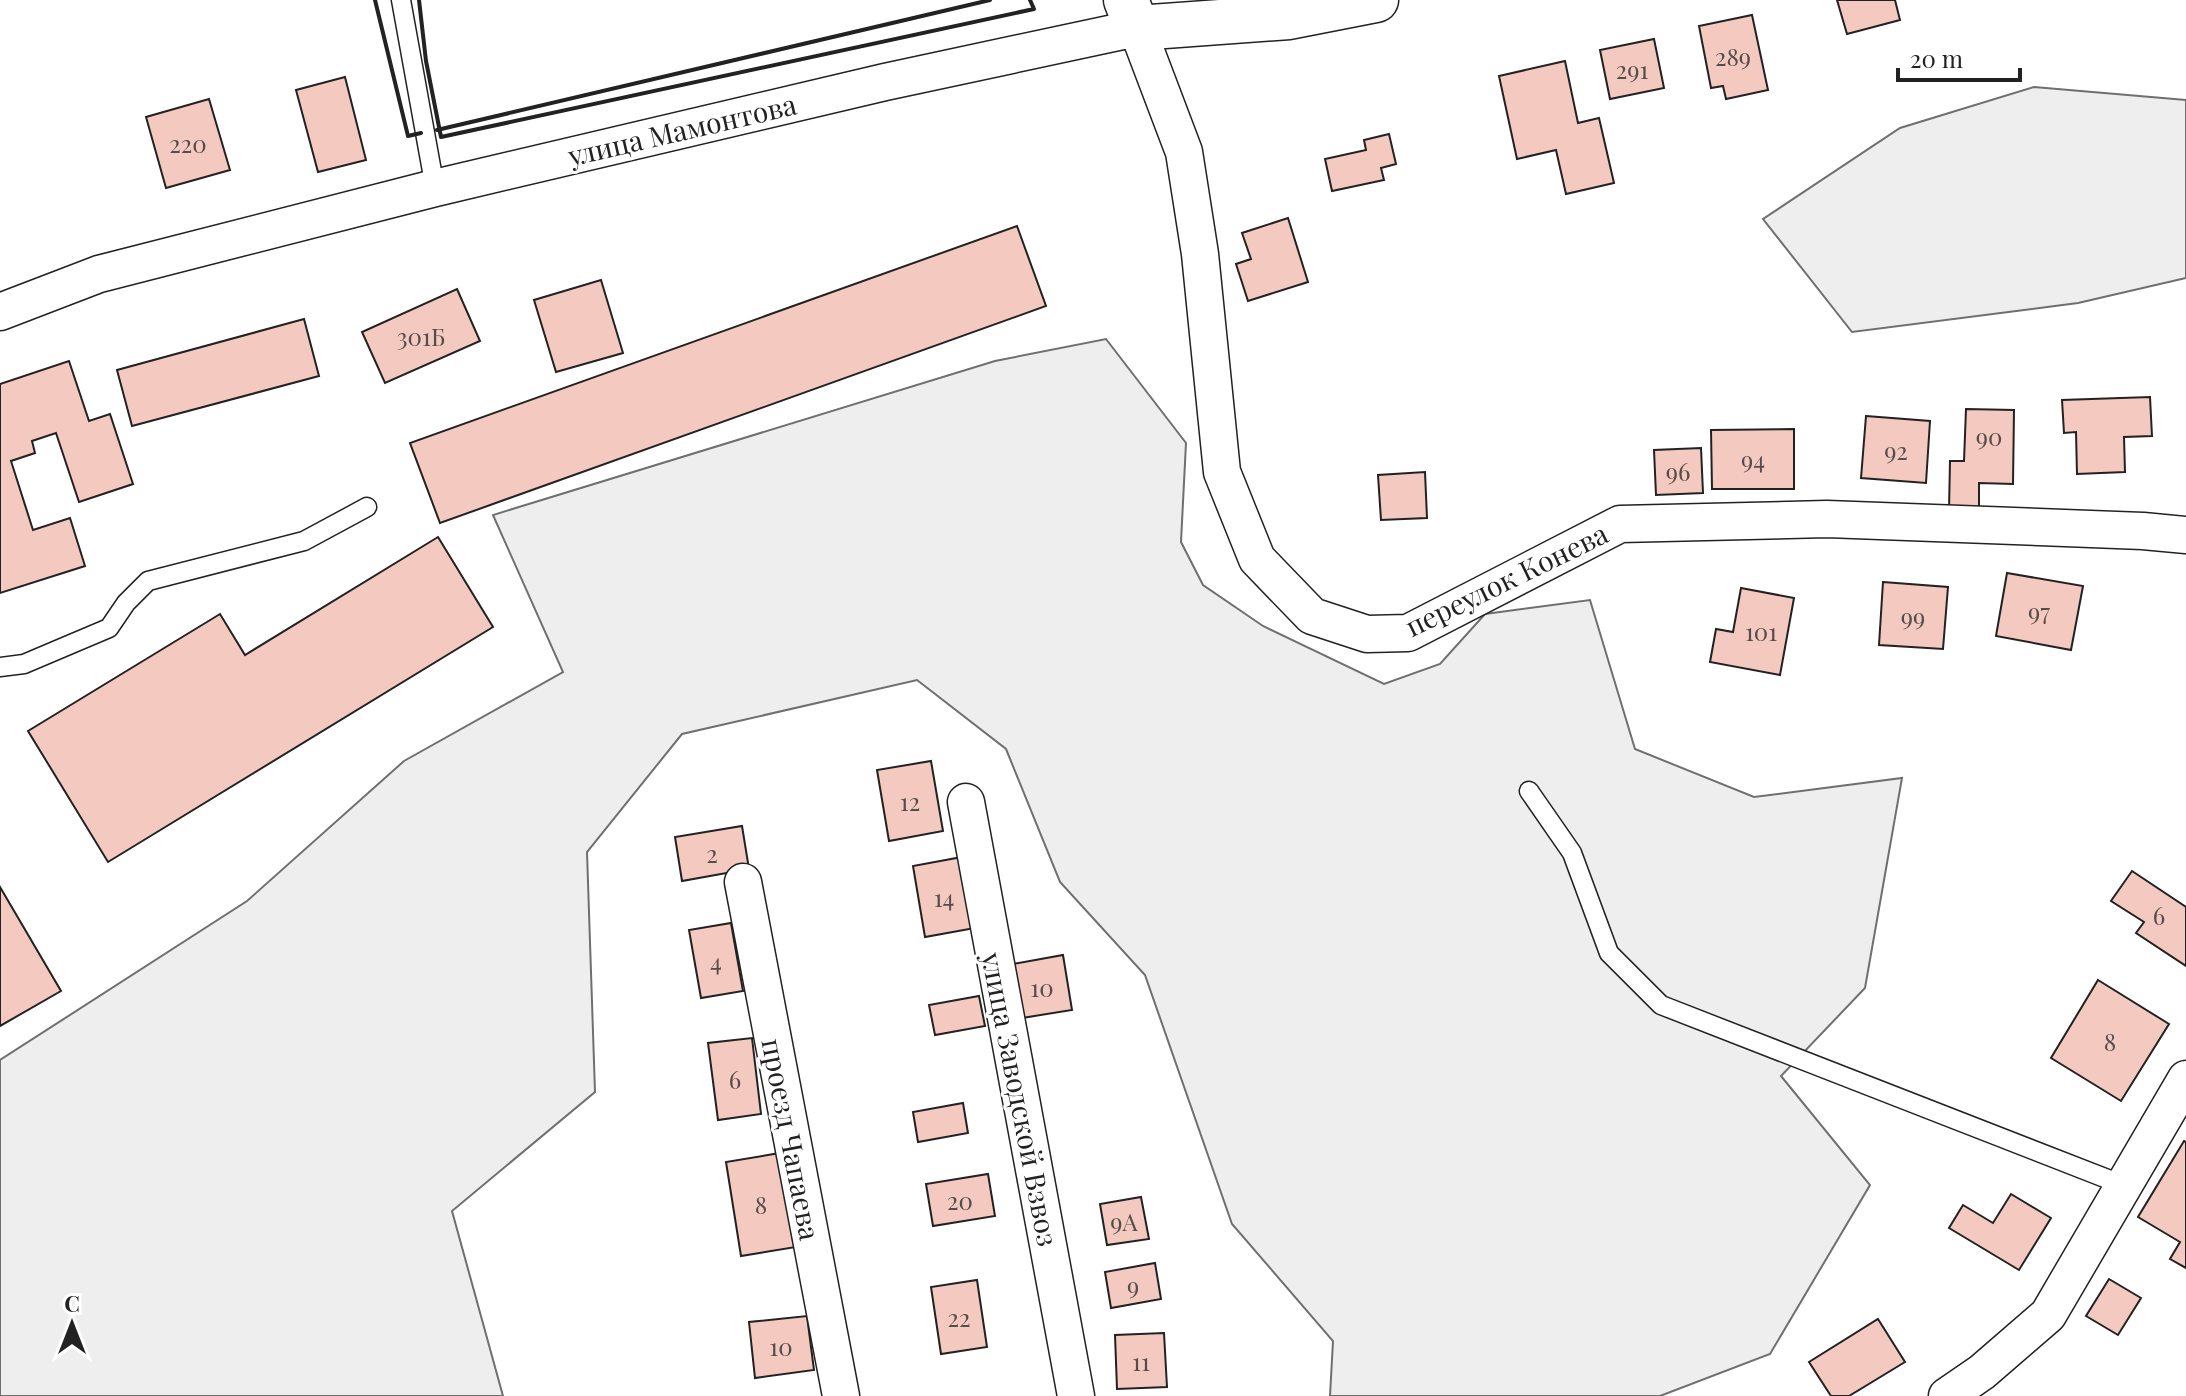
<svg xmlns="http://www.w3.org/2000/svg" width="2186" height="1396" viewBox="0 0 2186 1396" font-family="'Playfair Display',serif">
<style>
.green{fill:#eee;stroke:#6f6f6f;stroke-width:2}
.building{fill:#f3c9c0;stroke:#222;stroke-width:2}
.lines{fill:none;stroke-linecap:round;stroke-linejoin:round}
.service-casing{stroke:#222;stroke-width:21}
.minor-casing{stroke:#222;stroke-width:39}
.secondary-casing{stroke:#222;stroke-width:47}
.service{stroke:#fff;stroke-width:18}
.minor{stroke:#fff;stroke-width:36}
.secondary{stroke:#fff;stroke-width:44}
.wall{stroke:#222;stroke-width:4}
.labels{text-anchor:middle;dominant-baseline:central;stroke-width:6;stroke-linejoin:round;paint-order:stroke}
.number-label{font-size:24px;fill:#564c4a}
.street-label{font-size:28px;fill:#222;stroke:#fff}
</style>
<rect width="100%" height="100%" fill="#fff"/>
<g class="green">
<path d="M2034 87 2186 100V278L2078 303 1852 332 1763 219 1900 128Z"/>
<path d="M1106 339 1186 443 1181 542 1203 585 1263 626 1384 684 1440 664 1485 614 1590 600 1635 749 1754 797 1902 778 1865 988 1781 1076 1870 1185 1770 1354 1660 1396H1330L1333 1341 1232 1224 1145 975 1060 882 1006 749 917 680 682 734 587 852 595 1092 452 1211 503 1396H0V1060L247 901 404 761 563 672 493 515 995 361Z"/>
</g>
<g class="building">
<path d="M1837 0H1895L1900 20 1847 34Z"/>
<path d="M1752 15 1768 90 1726 99 1723 86 1711 88 1699 26Z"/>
<path d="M1654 39 1664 88 1610 99 1600 50Z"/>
<path d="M1565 61 1578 123 1599 118 1614 183 1566 194 1556 150 1517 159 1499 76Z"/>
<path d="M345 77 366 160 318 172 296 90Z"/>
<path d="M209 99 230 170 166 188 146 117Z"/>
<path d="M1389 134 1396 164 1381 168 1384 180 1332 191 1325 159 1366 150 1364 140Z"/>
<path d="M1288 218 1308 282 1248 301 1236 264 1251 259 1242 233Z"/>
<path d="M1017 226 1046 306 440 523 410 443Z"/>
<path d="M601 280 623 353 556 372 534 300Z"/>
<path d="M457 289 480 341 385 383 362 332Z"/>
<path d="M304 319 319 376 132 426 117 370Z"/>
<path d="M69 361 89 421 110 414 133 484 79 502 56 433 32 441 35 453 11 461 33 530 70 518 85 566 0 593V384Z"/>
<path d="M2150 397 2152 436 2124 437 2125 472 2077 474 2076 432 2064 433 2062 400Z"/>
<path d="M1966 409 2014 410 2013 484 1979 483V511L1949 510 1950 461H1964Z"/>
<path d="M1866 416 1930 421 1926 483 1861 478Z"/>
<path d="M1794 429V489H1712L1711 430Z"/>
<path d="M1701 448 1703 493 1656 495 1654 450Z"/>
<path d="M1425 472 1427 518 1381 520 1378 475Z"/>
<path d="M438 537 493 627 108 862 28 731 220 614 245 655Z"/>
<path d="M2007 573 2083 586 2071 650 1996 636Z"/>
<path d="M1883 582 1948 587 1943 649 1879 645Z"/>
<path d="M1741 588 1794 598 1780 675 1710 662 1716 629 1733 632Z"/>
<path d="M931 761 943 831 889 841 877 770Z"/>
<path d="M742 826 749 869 682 881 675 837Z"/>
<path d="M962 857 975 928 925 937 913 866Z"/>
<path d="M2132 871 2186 907V966L2136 933 2144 922 2111 901Z"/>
<path d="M0 887 61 991 0 1026Z"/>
<path d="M731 923 743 991 701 998 689 930Z"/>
<path d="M1063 955 1072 1010 1022 1018 1013 964Z"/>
<path d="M2098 980 2169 1024 2121 1101 2051 1058Z"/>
<path d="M979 996 985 1026 935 1035 929 1005Z"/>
<path d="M752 1038 761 1114 718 1120 708 1043Z"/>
<path d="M963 1103 968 1133 918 1142 913 1112Z"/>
<path d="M2184 1141 2186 1142V1268L2170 1259 2180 1242 2138 1217Z"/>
<path d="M780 1153 796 1247 741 1256 726 1162Z"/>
<path d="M988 1174 995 1216 933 1226 926 1184Z"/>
<path d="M2011 1194 2051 1218 2019 1270 1949 1228 1963 1205 1993 1223Z"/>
<path d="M1141 1197 1149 1239 1107 1245 1100 1204Z"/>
<path d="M1155 1263 1161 1299 1111 1308 1105 1272Z"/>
<path d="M2109 1279 2141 1298 2118 1335 2086 1316Z"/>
<path d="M977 1280 987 1347 941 1354 931 1287Z"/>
<path d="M807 1316 814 1370 755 1378 749 1322Z"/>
<path d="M1878 1319 1905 1362 1849 1396H1831L1809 1362Z"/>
<path d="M1164 1333 1167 1387 1117 1389 1115 1335Z"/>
</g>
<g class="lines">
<g class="service-casing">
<g id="service">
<path d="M401 0 435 188"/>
<path d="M0 667 24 664 109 628 126 603 148 581 304 541 367 507"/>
<path d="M1529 791 1572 853 1609 953 1661 1005 2123 1185"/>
</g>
</g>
<g class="minor-casing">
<g id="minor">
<path d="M0 312 99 274 435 188 885 82 1137 28 1184 152 1200 254 1222 472 1257 559 1312 616 1367 634 1408 633 1620 524 1827 519 2143 531 2186 535"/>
<path d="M966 802 1076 1396"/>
<path d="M743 882 841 1396"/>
<path d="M1947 1396 1982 1372 2048 1315 2186 1079"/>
</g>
</g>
<g class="secondary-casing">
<path id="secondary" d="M1126 0 1137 28 1289 17 1376 0"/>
</g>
<use href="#service" class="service"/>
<use href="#minor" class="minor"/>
<use href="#secondary" class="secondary"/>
<g class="wall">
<path d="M375 0 408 136 421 133"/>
<path d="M419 0 426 61 441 137 1034 9 1030 0"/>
<path d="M437 130 990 0"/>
</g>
</g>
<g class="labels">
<g class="number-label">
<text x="1733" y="56">289</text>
<text x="1632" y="69">291</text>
<text x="188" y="143">220</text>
<text x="421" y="336">301Б</text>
<text x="1989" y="436">90</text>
<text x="1896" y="450">92</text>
<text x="1753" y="459">94</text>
<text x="1678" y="471">96</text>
<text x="2039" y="611">97</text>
<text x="1913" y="616">99</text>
<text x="1761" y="631">101</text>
<text x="910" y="801">12</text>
<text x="712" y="853">2</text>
<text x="944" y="897">14</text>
<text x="2159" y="915">6</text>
<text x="716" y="961">4</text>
<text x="1042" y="987">10</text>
<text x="2110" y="1041">8</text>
<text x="735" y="1079">6</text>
<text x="960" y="1200">20</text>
<text x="761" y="1204">8</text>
<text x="1124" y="1221">9А</text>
<text x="1133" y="1285">9</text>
<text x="959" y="1317">22</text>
<text x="781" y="1346">10</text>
<text x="1141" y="1361">11</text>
</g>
<g class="street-label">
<text transform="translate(682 129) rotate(-13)">улица Мамонтова</text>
<text transform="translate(1506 579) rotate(-26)">переулок Конева</text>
<text transform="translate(1021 1099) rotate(79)">улица Заводской Взвоз</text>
<text transform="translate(792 1139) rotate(79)">проезд Чапаева</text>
</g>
</g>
<g transform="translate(72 1324)" stroke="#ffffff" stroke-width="6" paint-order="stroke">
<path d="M0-6L14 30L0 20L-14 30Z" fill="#222222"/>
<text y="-12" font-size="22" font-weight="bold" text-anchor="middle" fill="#222222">С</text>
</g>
<path d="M1898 68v12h122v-12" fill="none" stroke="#222222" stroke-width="4"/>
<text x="1910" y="68" font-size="24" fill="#222222" stroke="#ffffff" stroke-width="6" paint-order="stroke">20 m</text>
</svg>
